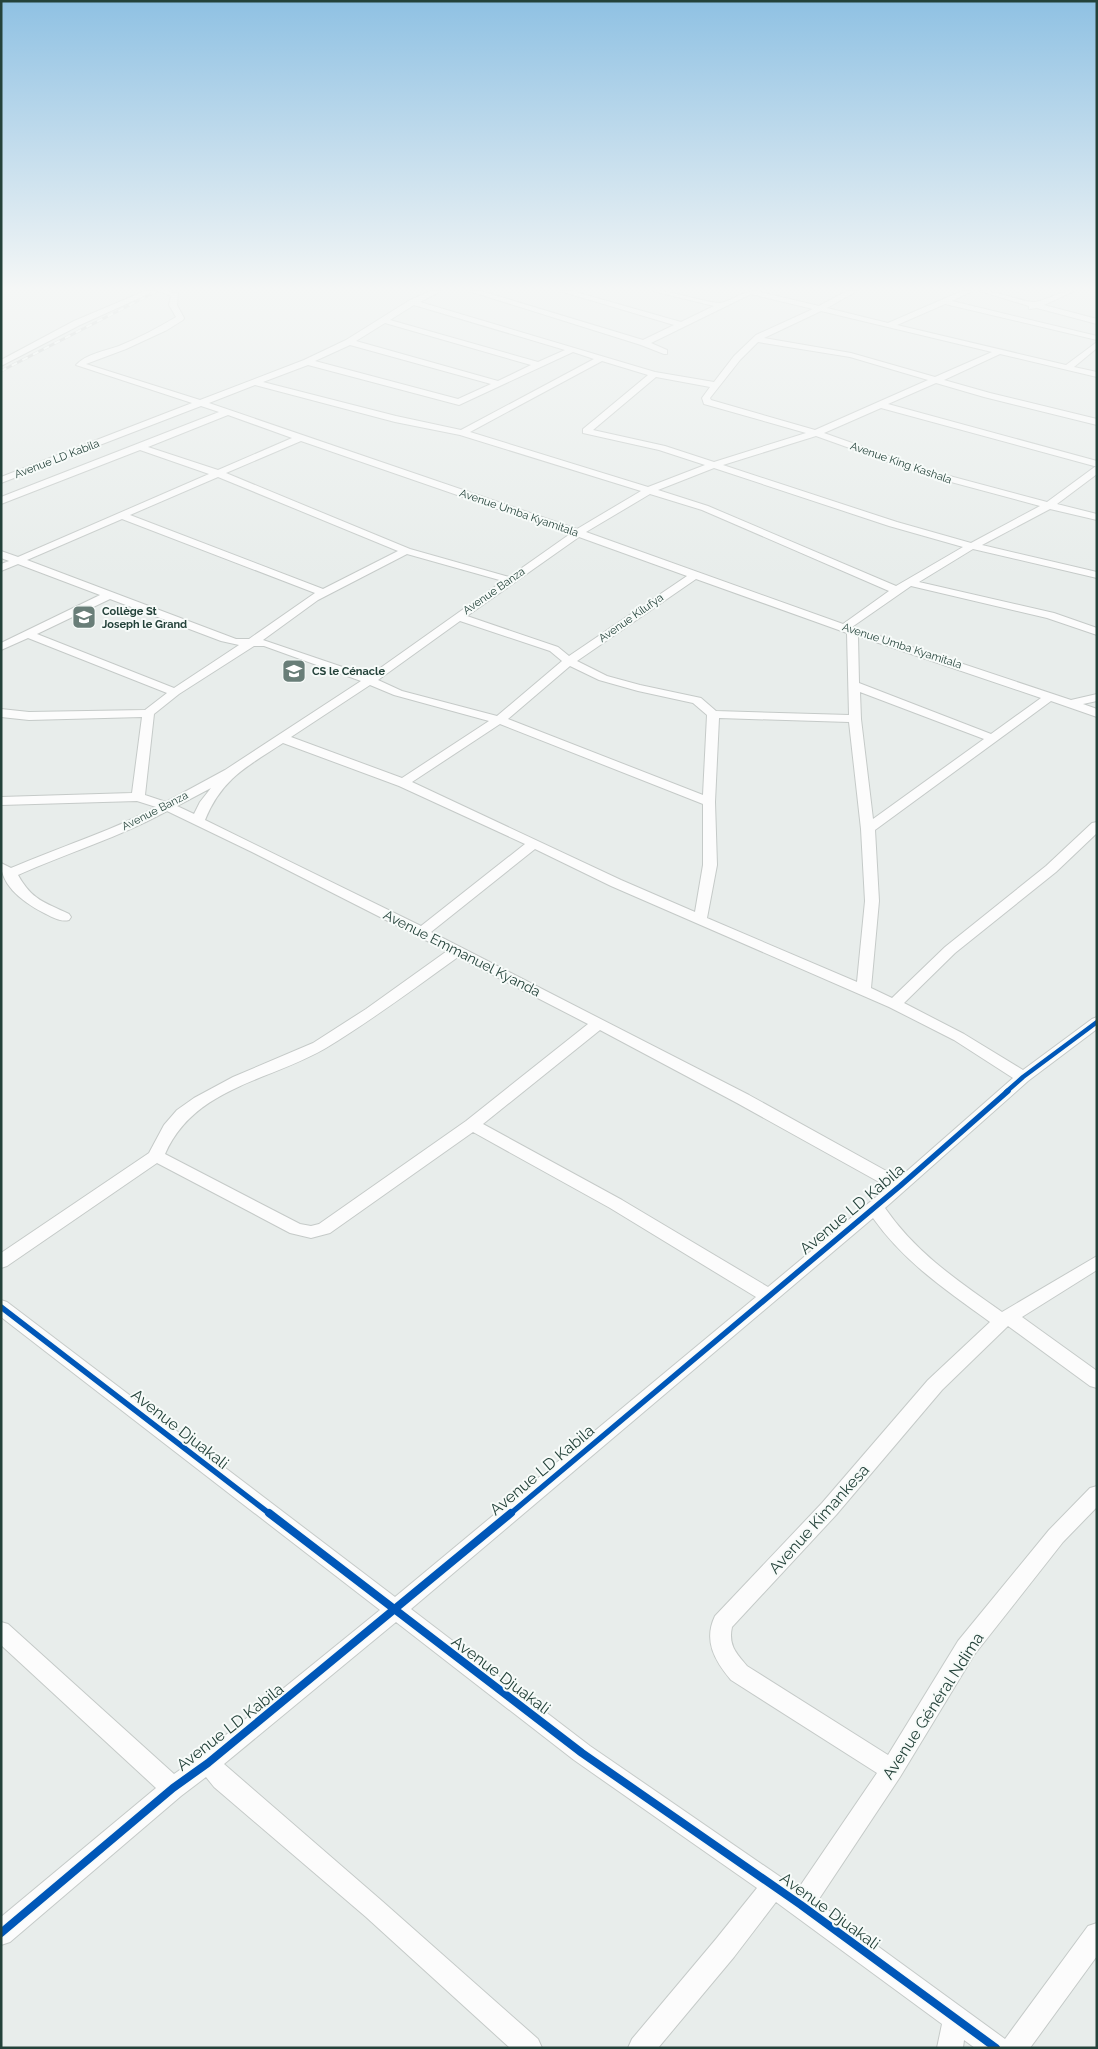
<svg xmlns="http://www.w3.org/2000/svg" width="1098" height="2049" viewBox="0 0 1098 2049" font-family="Raleway,sans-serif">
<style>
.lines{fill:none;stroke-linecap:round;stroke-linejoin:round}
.street-casing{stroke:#c5cac8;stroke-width:2}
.street{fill:#fcfcfc;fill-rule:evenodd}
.rail-casing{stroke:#c9cdcc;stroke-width:3}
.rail{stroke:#f7fbf9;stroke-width:2;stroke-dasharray:6;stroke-linecap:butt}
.cycleway-far2-casing{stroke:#f7fbf9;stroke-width:8}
.cycleway-far1-casing{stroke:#f7fbf9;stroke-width:9}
.cycleway-casing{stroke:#f7fbf9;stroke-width:11}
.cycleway-far2{stroke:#0057b8;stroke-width:4.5}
.cycleway-far1{stroke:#0057b8;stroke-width:5.5}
.cycleway{stroke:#0057b8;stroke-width:8}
.labels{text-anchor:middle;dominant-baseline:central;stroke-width:4;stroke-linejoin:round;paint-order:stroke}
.far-street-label{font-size:11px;fill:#24423a;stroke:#f7fbf9}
.far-poi-label{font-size:11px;font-weight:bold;fill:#24423a;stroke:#f7fbf9;text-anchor:start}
.street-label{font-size:14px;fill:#24423a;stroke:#f7fbf9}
.near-street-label{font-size:16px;fill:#24423a;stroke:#f7fbf9}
</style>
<rect width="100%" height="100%" fill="#e8edeb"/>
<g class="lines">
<g class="street-casing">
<g id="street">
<path d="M145 291H155L80 325 1 366V360L74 321Z"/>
<path d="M160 291 178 293 177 305 184 318 183 320 167 330 126 349 86 364 200 400 304 360 346 340 410 300 431 291H441L420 302 655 372 714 382 734 356 756 335 813 309 751 294 651 343 667 350V354H664L641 345 469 291H481L643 340 674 325 560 291H572L681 322 714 306 653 291C676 291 697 301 719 303 729 303 741 291 756 291L819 306 847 291H857L827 308 888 323 962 291H972L952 301 1097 336V340L945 304 897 325 1066 365 1097 342V348L1074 367 1097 372V377L1000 354 944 380 990 393 1097 419V425L984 397 936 383 888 404 1097 461V474L1057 504 1097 514V520L1050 509 982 545 1097 572V578L973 549 919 582 1054 613 1097 628V635L1047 618 911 586 852 627 1071 700 1097 694V701L1083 704 1097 709V717L1051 701 875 830 879 901 871 988 892 998 945 947 1046 866 1092 823 1097 822V833L1056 872 955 953 904 1003 964 1034 1023 1070 1092 1019 1097 1017V1029L1028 1081 885 1208C916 1253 958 1281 1002 1312L1097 1256V1270L1022 1317 1097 1371V1388L1090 1386 1008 1326 942 1390 836 1515 732 1627C728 1645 736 1653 747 1666L888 1755 958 1641 1049 1530 1090 1488 1097 1486V1507L1063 1542 974 1655 900 1777 817 1902 1005 2039 1088 1926 1097 1923V1956L1030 2048H975L964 2040 963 2048H937L942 2024 776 1902 734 1957 658 2048H628L632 2039 716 1939 757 1888 574 1760 396 1622 224 1764 382 1901 538 2039 542 2048H510L366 1917 214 1787 206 1777 181 1796 10 1942 1 1945V1917L156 1788 1 1645V1622L8 1624 174 1774 200 1756 380 1610 1 1317V1300L7 1302 395 1597 756 1297 610 1208 473 1132 330 1233 311 1238 290 1233 157 1163 7 1266 1 1268V1253L149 1153 164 1125 177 1110 194 1098 233 1077 313 1043 366 1009 447 951 252 852 167 811C120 837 67 853 18 875 32 900 44 902 69 914L71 917 69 920C61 922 54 918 46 914 26 904 1 887 1 863L11 868C59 847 110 832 156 807L137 801 1 805V797L132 793 142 717 29 720 1 717V709L29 712 145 710 167 693 28 638 1 650V643L100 595 18 564 1 571V564L9 561 1 558V551L18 557 209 474 140 450 1 504V497L219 412 201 406 1 483V477L192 403 76 365C86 354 105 351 119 346 138 338 158 328 176 317L169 305 171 296ZM414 305 565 350 538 362 390 320ZM821 311 992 352 935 377 851 353 764 338ZM385 323 531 365 498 381 356 341ZM758 342 850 357 928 380 815 430 711 400 710 398 740 360ZM350 345 491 384 458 399 315 361ZM573 352 594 359 461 430 396 416 263 382 308 365 459 405ZM602 361 648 375 583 429V433L659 450 705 465 648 487 470 432ZM656 377 710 387 702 398 704 404 806 433 714 462 665 446 593 430ZM255 385 395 422 460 435 641 491 577 529 209 403ZM881 408 1094 466H1096L1047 502 931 471 824 433ZM228 415 292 438 218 470 148 447ZM816 436 925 475 1040 506 971 543 897 522 723 465ZM301 441 570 534 509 577 410 549 226 473ZM714 468 889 526 963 547 896 586 708 506 658 490ZM218 477 398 551 323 589 130 515ZM650 494 702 510 889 591 843 624 586 532ZM122 519 315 593 249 639H236L27 560ZM579 537 687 576 569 656 558 647 467 616ZM407 554 503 581 369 676 263 640 318 600ZM696 579 847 633 849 715 716 711 701 698 640 685 607 676 577 661ZM110 599 221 641 239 645 174 688 37 634ZM460 621 550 651 562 661 497 716 402 691 378 680ZM858 636 1041 698 991 734 859 683ZM254 646H264L361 681 225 770 166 802 145 795 154 714 179 694ZM570 666 599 680 638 691 693 703 707 715 703 795 508 719ZM370 685 394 695 489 721 402 778 291 737ZM860 692 984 739 873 819 861 719ZM719 718 849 722 861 829 865 901 857 982 707 918 717 865 715 802ZM500 724 703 804V865L695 912 621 880 412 782ZM283 743 399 786 525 844 421 926 205 820C222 778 248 766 283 743ZM211 788 200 802 194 814 177 806ZM535 849 611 886 889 1007 954 1040 1013 1078 899 1178 749 1095 431 932ZM458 957 588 1024 466 1121 319 1224 311 1226 300 1224 165 1154C194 1087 270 1081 326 1048 372 1020 415 988 458 957ZM600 1030 737 1103 888 1187 768 1287 622 1200 483 1124ZM873 1218C904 1262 947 1291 990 1322L928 1380 822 1503 715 1616C703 1641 715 1661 731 1680L877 1773 798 1889 590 1746 411 1609Z"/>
<path d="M980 291C999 291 1015 300 1033 302 1042 303 1059 291 1074 291L1044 305 1097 319V324L1037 308 1029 309V306Z"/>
</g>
</g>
<use href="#street" class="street"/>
<g class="rail-casing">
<path id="rail" d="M1 371 157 291"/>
</g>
<use href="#rail" class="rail"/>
<g class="cycleway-far2-casing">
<path id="cycleway-far2" d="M1006 1092 1023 1077 1097 1022"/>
</g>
<g class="cycleway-far1-casing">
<g id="cycleway-far1">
<path d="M1 1307 270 1514"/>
<path d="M510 1514 900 1186 1008 1091"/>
</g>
</g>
<g class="cycleway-casing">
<g id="cycleway">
<path d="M269 1513 582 1753 801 1905 996 2048"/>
<path d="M1 1933 173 1788 208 1763 511 1513"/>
</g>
</g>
<use href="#cycleway-far2" class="cycleway-far2"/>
<use href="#cycleway-far1" class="cycleway-far1"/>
<use href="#cycleway" class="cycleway"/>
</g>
<linearGradient id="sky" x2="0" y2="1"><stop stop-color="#8fc1e3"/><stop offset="0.5" stop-color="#f5f7f6"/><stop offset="1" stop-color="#f5f7f6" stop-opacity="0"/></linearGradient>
<rect width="1098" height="578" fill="url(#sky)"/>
<defs>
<g id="school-square" transform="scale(1.25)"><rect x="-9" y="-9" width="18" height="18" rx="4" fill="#697e78" stroke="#f7fbf9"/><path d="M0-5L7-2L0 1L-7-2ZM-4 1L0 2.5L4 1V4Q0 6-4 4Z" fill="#fff"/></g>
</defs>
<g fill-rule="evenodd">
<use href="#school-square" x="84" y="617"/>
<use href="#school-square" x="294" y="671"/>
</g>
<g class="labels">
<g class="far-street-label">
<text transform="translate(57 459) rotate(-21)">Avenue LD Kabila</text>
<text transform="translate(901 463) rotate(19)">Avenue King Kashala</text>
<text transform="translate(519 513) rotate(19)">Avenue Umba Kyamitala</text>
<text transform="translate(494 591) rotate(-35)">Avenue Banza</text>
<text transform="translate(631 618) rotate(-35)">Avenue Kilufya</text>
<text transform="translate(902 646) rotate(18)">Avenue Umba Kyamitala</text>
<text transform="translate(155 811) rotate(-27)">Avenue Banza</text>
</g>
<g class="far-poi-label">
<text x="102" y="611">Collège St<tspan x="102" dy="13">Joseph le Grand</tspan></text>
<text x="312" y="671">CS le Cénacle</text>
</g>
<g class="street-label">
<text transform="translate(462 953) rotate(27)">Avenue Emmanuel Kyanda</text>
</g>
<g class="near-street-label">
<text transform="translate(852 1209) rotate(-40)">Avenue LD Kabila</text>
<text transform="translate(180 1429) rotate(38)">Avenue Djuakali</text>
<text transform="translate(542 1470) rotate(-40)">Avenue LD Kabila</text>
<text transform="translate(819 1519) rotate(-48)">Avenue Kimankesa</text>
<text transform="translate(501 1675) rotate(37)">Avenue Djuakali</text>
<text transform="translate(933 1706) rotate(-57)">Avenue Général Ndima</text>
<text transform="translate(230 1727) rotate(-38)">Avenue LD Kabila</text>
<text transform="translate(830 1911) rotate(36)">Avenue Djuakali</text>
</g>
</g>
<rect width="1098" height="2049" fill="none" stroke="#24423a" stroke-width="5"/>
</svg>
